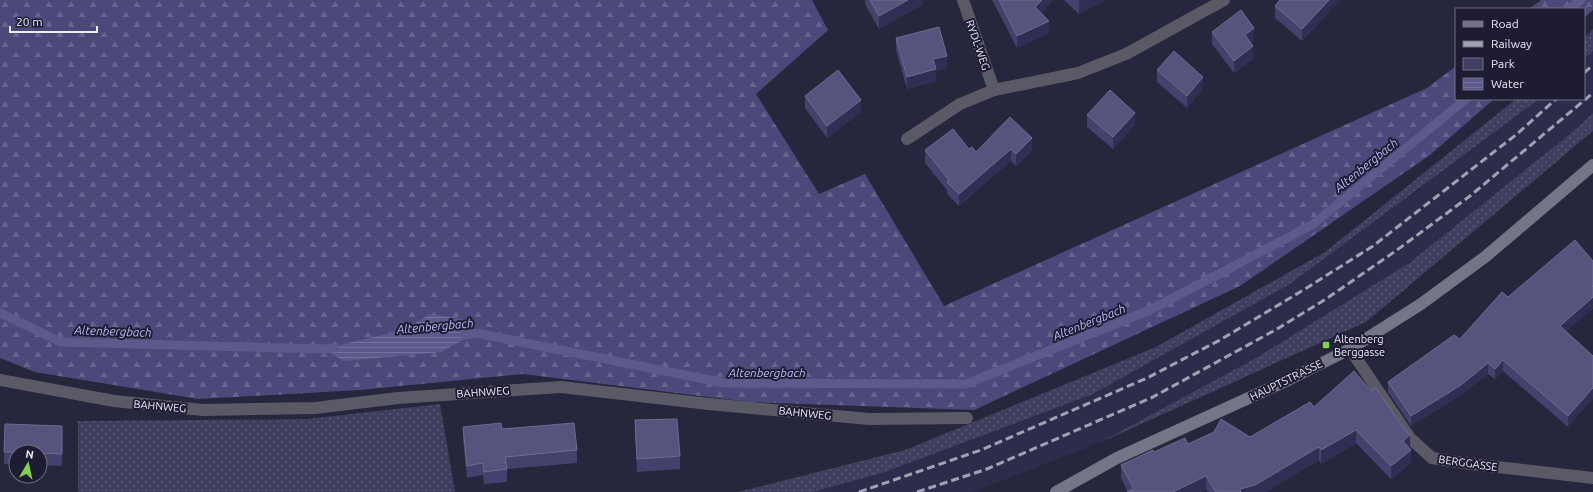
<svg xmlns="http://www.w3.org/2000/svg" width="1593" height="492" viewBox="0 0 1593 492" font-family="Ubuntu,sans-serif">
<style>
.built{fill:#2d2c4a}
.green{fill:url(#green-dots)}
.forest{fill:url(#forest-firs)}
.water{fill:url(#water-rules)}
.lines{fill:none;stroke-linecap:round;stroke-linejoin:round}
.stream{stroke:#5c5a8b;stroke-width:9}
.street{stroke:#5a5a66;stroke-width:12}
.secondary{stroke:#757588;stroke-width:12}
.rail{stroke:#a0a1b3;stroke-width:3;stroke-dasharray:8 4;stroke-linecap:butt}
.wall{fill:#44416d}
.shaded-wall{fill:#302e53}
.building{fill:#56537c;stroke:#6d6c90}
.poi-dot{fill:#83d04e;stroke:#1d1c33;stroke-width:1.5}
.labels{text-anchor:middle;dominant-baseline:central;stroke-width:4;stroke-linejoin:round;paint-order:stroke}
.street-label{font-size:11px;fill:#ecedfd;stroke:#1d1c33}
.poi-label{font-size:11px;fill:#ecedfd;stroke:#1d1c33;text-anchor:start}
.water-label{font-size:12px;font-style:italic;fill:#bebefc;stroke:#1d1c33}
</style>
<defs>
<pattern id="green-dots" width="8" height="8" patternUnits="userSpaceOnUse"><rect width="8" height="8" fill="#3f3e5e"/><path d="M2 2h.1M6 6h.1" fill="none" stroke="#5b5a76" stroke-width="1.8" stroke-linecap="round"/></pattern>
<pattern id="forest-firs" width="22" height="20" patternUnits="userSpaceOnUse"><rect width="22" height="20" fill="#4b4979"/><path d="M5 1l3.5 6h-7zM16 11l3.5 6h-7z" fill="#65648d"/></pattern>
<pattern id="water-rules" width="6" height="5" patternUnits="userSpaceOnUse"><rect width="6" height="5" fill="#5c5a8b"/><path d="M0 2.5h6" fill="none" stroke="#74729c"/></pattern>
</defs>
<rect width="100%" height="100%" fill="#26263d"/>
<path class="built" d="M1593 51V113L1575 130 1409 263 1256 358 1097 444 973 492H813L885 472 1093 394 1290 284 1539 99H1584V59Z"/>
<g class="green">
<path d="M1593 29V51L1584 59V38Z"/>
<path d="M1516 99H1539L1290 284 1093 394 885 472 813 492H738L905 450 1156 347 1325 252Z"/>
<path d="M1593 113V131L1366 322 1097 444 1256 358 1409 263 1575 130Z"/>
<path d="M440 404 455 492H78V421L307 419Z"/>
</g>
<g class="forest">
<path d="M0 0H812L828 30 756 94 819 194 865 174 944 306 1427 88 1456 66V99H1494L1430 155 1240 286 974 410 749 402 523 374 360 390 198 399 35 372 0 358Z"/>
<path d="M1541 0H1593V10L1584 18V9H1529Z"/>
</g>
<path class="water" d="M430 314 463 319 476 333 441 352 344 361 322 349 404 330Z"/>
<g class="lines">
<g class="stream">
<path d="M1570 9 1581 0"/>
<path d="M0 313 61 342 322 349 334 348"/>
<path d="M464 335 476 333 724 383 966 384 1150 310 1312 225 1466 99"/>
</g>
<g class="street">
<path d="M963 0 994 90"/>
<path d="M907 139 960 104 994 90 1078 73 1126 54 1224 0"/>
<path d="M1350 349 1410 438 1432 458 1471 464 1593 478"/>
<path d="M0 380 114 401 203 410 315 408 398 398 561 387 709 404 869 419 967 418"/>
</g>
<path class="secondary" d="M1056 492 1117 458 1288 380 1350 349 1421 304 1485 257 1593 165"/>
<g class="rail">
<path d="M1584 73 1593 65"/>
<path d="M859 492 981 450 1147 378 1220 340 1305 289 1373 246 1517 134 1556 99"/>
<path d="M917 492 987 469 1153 397 1277 329 1326 299 1397 250 1470 196 1593 93"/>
</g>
</g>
<g class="wall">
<path d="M865 0H923V4L879 29 865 4Z"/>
<path d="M992 0H1053L1041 13 1049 33 1017 48Z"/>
<path d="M1064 0H1106L1079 14Z"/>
<path d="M1280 0H1340L1302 41 1275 18V6Z"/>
<path d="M1212 32 1254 40 1251 43 1253 59 1234 73 1212 44Z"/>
<path d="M896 38 947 68 936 71V81L907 89 896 50Z"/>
<path d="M1157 70 1203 89 1187 108 1157 82Z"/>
<path d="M805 96 861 112 827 138 805 108Z"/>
<path d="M1087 115 1135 125 1113 149 1087 127Z"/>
<path d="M1010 117 1032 150 1016 166 1011 161 959 206 947 194V190L925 163V150L969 149 976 152Z"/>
<path d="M1593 261V308L1566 331 1593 356 1568 427 1503 371 1495 379 1488 374 1461 395 1411 426 1388 392V382L1460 339 1508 297Z"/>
<path d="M1314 407 1410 448 1411 463 1391 479 1356 443 1321 464 1319 460 1266 492H1208L1206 489 1200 492H1127H1128L1121 478V465L1154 452 1188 444 1250 437Z"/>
<path d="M635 420 680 456V469L637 472 635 433Z"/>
<path d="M62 426V466L40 465V452H16V464H4V452Z"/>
<path d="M463 427 502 429 577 450V463L507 469V482L484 484 483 475 467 478 463 439Z"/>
</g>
<g class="shaded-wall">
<path d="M908 0H923V4L879 29V16Z"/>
<path d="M1042 0H1053L1035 19V7Z"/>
<path d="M1082 0H1106L1079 14V1Z"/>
<path d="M1329 0H1340L1302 41V29Z"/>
<path d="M1049 21V33L1017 48V36Z"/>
<path d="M1254 28V40L1245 48V35Z"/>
<path d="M1253 46V59L1234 73V61Z"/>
<path d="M947 56V68L936 71V81L907 89V77L933 59Z"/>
<path d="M1203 77V89L1187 108V96Z"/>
<path d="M861 100V112L827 138V126Z"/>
<path d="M1135 113V125L1113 149V137Z"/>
<path d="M1032 138V150L1016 166V154Z"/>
<path d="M1011 149V161L959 206V194Z"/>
<path d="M1593 297V308L1560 336V326Z"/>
<path d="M1503 360V371L1495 379V369Z"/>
<path d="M1488 363V374L1461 395 1411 426V416Z"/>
<path d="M1593 388V399L1568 427V416Z"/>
<path d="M1356 430V443L1321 464V450Z"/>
<path d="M1410 435V448L1403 441Z"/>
<path d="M1319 447V460L1266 492H1240V489Z"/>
<path d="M1411 450V463L1391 479V466Z"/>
<path d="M1206 476V489L1200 492H1173Z"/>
</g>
<g class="building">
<path d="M870 0H908L879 16Z"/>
<path d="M999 0H1042L1035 7 1049 21 1017 36Z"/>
<path d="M1280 0H1329L1302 29 1275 6Z"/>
<path d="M1241 10 1254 28 1245 35 1253 46 1234 61 1212 32Z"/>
<path d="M939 27 947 56 933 59 936 69 907 77 896 38Z"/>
<path d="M1174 51 1203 77 1187 96 1157 70Z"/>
<path d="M838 70 861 100 827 126 805 96Z"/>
<path d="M1110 90 1135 113 1113 137 1087 115Z"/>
<path d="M1010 117 1032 138 1016 154 1011 149 959 194 947 182 949 180 925 150 953 129 969 149 972 147 976 152Z"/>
<path d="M1575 240 1593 261V286H1592L1593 287V297L1560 326 1593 356V388L1568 416 1503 360 1495 369 1488 363 1461 385 1411 416 1388 382 1454 335 1460 339 1502 292 1508 297Z"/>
<path d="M1354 371 1371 391 1376 388 1404 429 1410 435 1403 441 1411 450 1391 466 1356 430 1321 450 1319 447 1255 485 1240 489 1241 492H1216L1206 476 1173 492H1127L1134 489 1121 465 1153 450 1154 452 1185 438 1188 444 1214 432 1221 419 1250 437 1310 402 1314 407Z"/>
<path d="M677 419 680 456 637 459 635 420Z"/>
<path d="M501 423 502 429 574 423 577 450 505 457 507 469 484 472 483 463 467 466 463 427Z"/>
<path d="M5 424 62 426V454L40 453V452H4Z"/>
</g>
<rect class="poi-dot" x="1322" y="341" width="8" height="8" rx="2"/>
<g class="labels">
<g class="street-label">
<text transform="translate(978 45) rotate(71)">RYDL-WEG</text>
<text transform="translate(1286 380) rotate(-26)">HAUPTSTRASSE</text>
<text transform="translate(483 392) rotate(-4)">BAHNWEG</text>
<text transform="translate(160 406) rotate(5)">BAHNWEG</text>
<text transform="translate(805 413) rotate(6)">BAHNWEG</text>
<text transform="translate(1468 463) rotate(8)">BERGGASSE</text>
</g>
<g class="poi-label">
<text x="1334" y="339">Altenberg<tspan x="1334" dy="13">Berggasse</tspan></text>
</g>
<g class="water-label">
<text transform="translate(1366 165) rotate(-39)">Altenbergbach</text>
<text transform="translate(1089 322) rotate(-22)">Altenbergbach</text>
<text transform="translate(435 326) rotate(-5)">Altenbergbach</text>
<text transform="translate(113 331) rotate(2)">Altenbergbach</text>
<text x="767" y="372">Altenbergbach</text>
</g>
</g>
<rect x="1455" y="8" width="130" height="92" fill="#1d1c33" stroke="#707084"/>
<rect x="1463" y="21" width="20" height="6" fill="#757588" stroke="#707084"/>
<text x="1491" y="28" font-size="12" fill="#ecedfd">Road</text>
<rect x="1463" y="41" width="20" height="6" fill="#a0a1b3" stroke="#707084"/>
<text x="1491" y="48" font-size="12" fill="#ecedfd">Railway</text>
<rect x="1463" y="58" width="20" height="12" fill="#3f3e5e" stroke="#707084"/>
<text x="1491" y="68" font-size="12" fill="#ecedfd">Park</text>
<rect x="1463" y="78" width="20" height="12" fill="url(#water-rules)" stroke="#707084"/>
<text x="1491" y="88" font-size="12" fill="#ecedfd">Water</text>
<g transform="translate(28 464) rotate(9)"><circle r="19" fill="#1d1c33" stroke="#707084"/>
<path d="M0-3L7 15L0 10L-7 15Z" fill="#83d04e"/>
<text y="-6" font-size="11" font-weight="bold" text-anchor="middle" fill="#ecedfd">N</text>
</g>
<path d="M10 26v6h87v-6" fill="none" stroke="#ecedfd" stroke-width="2"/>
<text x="16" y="26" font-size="12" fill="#ecedfd" stroke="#1d1c33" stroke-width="3" paint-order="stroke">20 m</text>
</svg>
